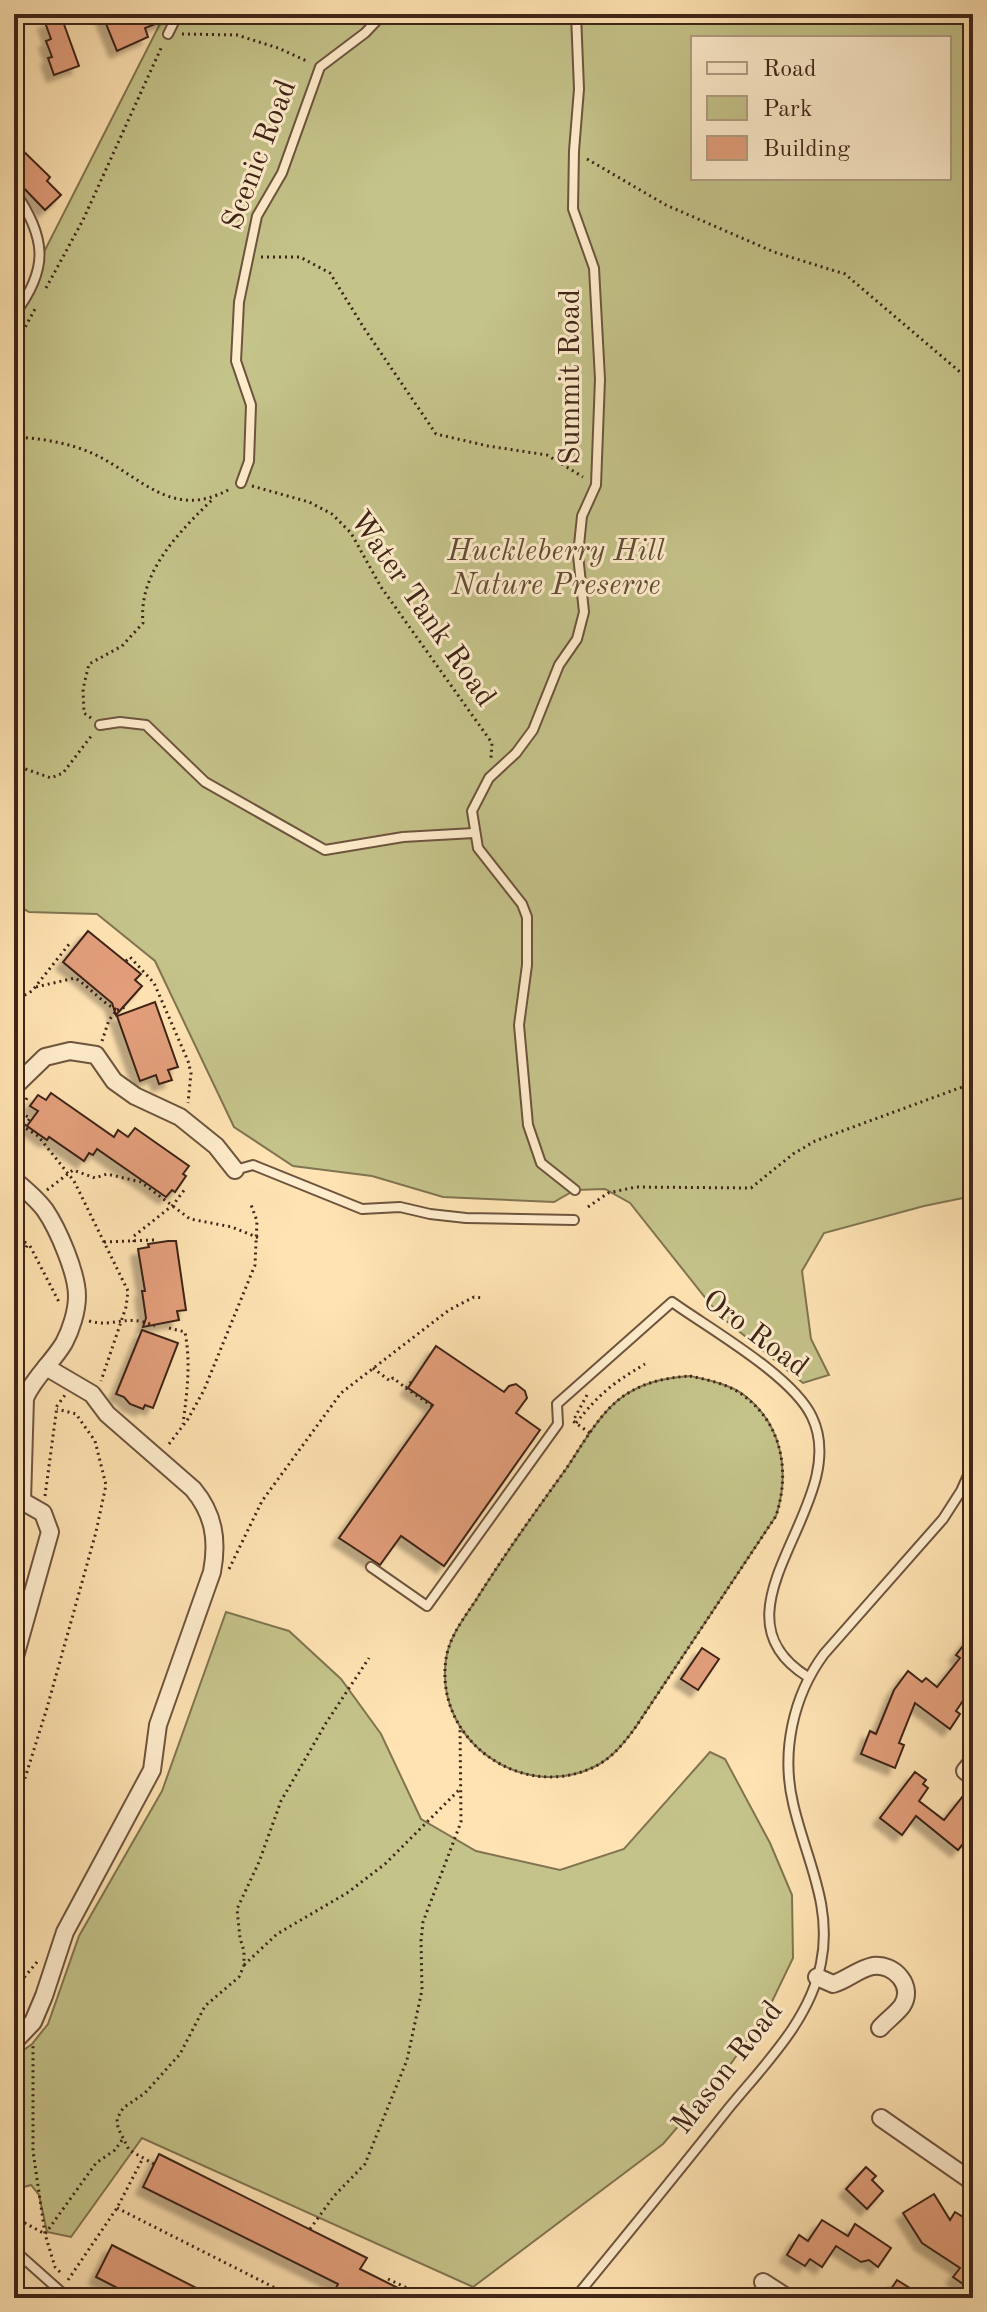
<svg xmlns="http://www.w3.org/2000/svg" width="987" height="2312" viewBox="0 0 987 2312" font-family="'Old Standard TT',serif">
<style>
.green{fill:#c4c389;stroke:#817450;stroke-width:2;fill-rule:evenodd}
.building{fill:#e29e7a;stroke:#3e2417;stroke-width:2;filter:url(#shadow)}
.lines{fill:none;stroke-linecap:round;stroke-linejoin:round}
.lane-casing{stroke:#6e543e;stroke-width:12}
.street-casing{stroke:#6e543e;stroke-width:20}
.path{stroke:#3e2417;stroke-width:3;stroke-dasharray:2 4;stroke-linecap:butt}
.lane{stroke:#ffedcd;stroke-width:8}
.street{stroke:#ffedcd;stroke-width:16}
.labels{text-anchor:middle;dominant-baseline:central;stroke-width:6;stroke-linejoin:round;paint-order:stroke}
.street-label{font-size:30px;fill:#3e2417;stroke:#ffedcd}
.park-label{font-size:30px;font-style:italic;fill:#604c34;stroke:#ffedcd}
</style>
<defs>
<filter id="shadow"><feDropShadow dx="-7" dy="7" stdDeviation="2" flood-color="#0004"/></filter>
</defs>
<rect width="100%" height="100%" fill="#ffe3b2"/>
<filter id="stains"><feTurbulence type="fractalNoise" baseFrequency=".0025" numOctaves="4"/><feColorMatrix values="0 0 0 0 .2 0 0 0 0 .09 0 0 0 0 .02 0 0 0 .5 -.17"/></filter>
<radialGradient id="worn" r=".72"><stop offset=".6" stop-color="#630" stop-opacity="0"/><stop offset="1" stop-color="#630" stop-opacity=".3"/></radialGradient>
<g class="green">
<path d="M165 14H973V1196L924 1206 824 1233 802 1271 811 1339 829 1375 803 1383 719 1315 630 1203 605 1189 575 1190 554 1202 443 1197 372 1176 293 1166 234 1127 155 961 97 914 29 912 14 904V311ZM693 38H949V178H693Z"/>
<path d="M690 1376C708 1380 729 1384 744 1395 783 1425 790 1473 776 1516L635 1728C624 1743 613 1757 596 1766 523 1803 434 1741 446 1659 449 1637 464 1618 476 1600 504 1555 535 1512 566 1469 581 1447 596 1419 617 1401 639 1383 663 1378 690 1376Z"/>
<path d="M226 1612 289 1631 341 1679 381 1734 421 1819 476 1851 560 1870 624 1849 710 1752 725 1759 770 1843 792 1895 793 1958 766 2014 725 2072 663 2144 473 2287 142 2138 71 2237 47 2232 39 2195 31 2185 14 2190V2057L32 2044 48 2024 79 1936 162 1791Z"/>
</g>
<g class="building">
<path d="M102 14H170L168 19 145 28 148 37 117 51Z"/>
<path d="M61 16 79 66 54 75 48 58 52 57 46 41 51 39 45 22Z"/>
<path d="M14 142 50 177 47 181 61 195 45 210 14 178Z"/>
<path d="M88 931 141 974 135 980 142 986 116 1015 112 1003 63 962Z"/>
<path d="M155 1002 178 1067 168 1070 172 1080 159 1084 156 1075 140 1081 117 1016Z"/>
<path d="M51 1093 114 1137 118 1130 128 1137 135 1128 189 1166 183 1174 186 1176 175 1192 172 1190 166 1197 97 1149 93 1155 89 1153 84 1161 49 1137 47 1140 27 1126 38 1111 30 1106 38 1095 46 1100Z"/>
<path d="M168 1241H176L186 1310 177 1311 179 1320 143 1327 146 1318 142 1291H145L138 1249 149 1247 148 1244Z"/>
<path d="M142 1330 178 1343 153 1408 145 1405 143 1409 130 1404 124 1397 116 1394Z"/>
<path d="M436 1346 504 1392 509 1386 516 1384 525 1391 527 1398 516 1413 540 1430 444 1566 401 1536 380 1565 339 1538 433 1405 408 1388Z"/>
<path d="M973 1633V1686L956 1711 960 1714 950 1729 915 1703 899 1743 904 1745 895 1768 861 1754 870 1731 876 1734 894 1690 908 1671 922 1682 926 1678 937 1687 960 1658 956 1655Z"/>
<path d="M702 1648 719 1659 698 1690 681 1679Z"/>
<path d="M915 1772 926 1780 923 1784 928 1788 919 1801 944 1820 963 1796 973 1804V1832L958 1850 916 1816 902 1835 880 1818Z"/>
<path d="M159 2154 367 2258 360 2269 418 2298H331L338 2284 143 2187Z"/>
<path d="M866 2167 876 2176 872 2180 883 2191 867 2209 846 2189Z"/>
<path d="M934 2194 950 2220 955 2212 973 2223V2291L953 2277 960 2268 922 2243 903 2213Z"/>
<path d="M822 2220 848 2236 855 2224 891 2248 878 2267 869 2260 861 2262 836 2246 822 2267 810 2259 805 2266 787 2255 799 2235 808 2241Z"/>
<path d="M112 2245 216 2298H137L96 2277Z"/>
<path d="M897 2280 926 2298H885Z"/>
</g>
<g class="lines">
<g class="lane-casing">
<g id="lane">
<path d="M168 34 178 14"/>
<path d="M14 190C46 238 50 268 14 315"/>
<path d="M241 483 249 461 251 405 236 361 239 302 257 216 282 173 320 67 365 33 383 14"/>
<path d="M100 725 120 722 146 725 205 782 325 850 403 837 474 833"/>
<path d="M235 1170 253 1165 362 1209 400 1207 430 1214 466 1218 574 1220"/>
<path d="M575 1190 541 1163 528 1125 519 1025 527 965V917L522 904 478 848 472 811 489 778 516 753 533 730 559 665 577 639 584 612 578 555 582 516 596 485 600 379 594 268 573 209 574 151 579 89 576 14"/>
<path d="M973 1276 971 1303 973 1338"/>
<path d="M371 1567 427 1606 558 1424 557 1404 672 1302C710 1329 793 1376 812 1417 854 1504 701 1611 808 1677"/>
<path d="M14 2250 68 2298"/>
<path d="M575 2298C625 2237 675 2176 724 2114 760 2069 810 2022 821 1963 833 1905 805 1857 793 1803 781 1752 793 1696 824 1654L943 1519 961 1491 973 1464"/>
</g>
</g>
<g class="street-casing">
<g id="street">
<path d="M14 1087 45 1057 70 1051 96 1055 114 1081 135 1096 180 1117 216 1146 235 1170"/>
<path d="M14 1180C25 1189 36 1198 45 1210 58 1229 77 1273 77 1296 77 1311 71 1330 64 1343 52 1363 34 1377 25 1398L22 1501 43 1513 50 1532 14 1660"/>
<path d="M973 1761 965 1771 973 1777"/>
<path d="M817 1977 833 1984C847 1980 858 1969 873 1966 894 1963 915 1986 902 2006 896 2014 886 2021 880 2028"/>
<path d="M14 2042 33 2022 44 1996 65 1932 152 1770 158 1725 212 1572C218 1540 214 1514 193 1489L107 1414 92 1394 46 1367"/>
<path d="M881 2118 973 2182"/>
<path d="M763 2282 788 2298"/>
</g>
</g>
<g class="path">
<path d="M182 34 237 35 278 48 309 62"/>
<path d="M587 159 666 205 774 252 845 274 973 383"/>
<path d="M261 257H300L330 273 364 328 436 434 488 446 547 455 583 477"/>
<path d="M46 288 83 220 162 46"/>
<path d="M14 348 35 309"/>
<path d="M14 437C40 438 70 443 94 454 142 477 172 521 230 489"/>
<path d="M252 486 309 502 332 514 351 533 381 587 492 743 491 758"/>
<path d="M91 718 84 713 83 689 89 664 122 646 143 623C138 572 180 531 214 498"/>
<path d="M14 765 51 778 63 773 92 735"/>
<path d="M126 961 130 957 154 983 188 1061 191 1073 188 1103"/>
<path d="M14 966 16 964"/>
<path d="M36 987 75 978C91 988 101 1002 117 1010L109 1020 102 1041"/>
<path d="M14 1001 32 991 70 943"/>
<path d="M117 1010 125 1007"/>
<path d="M27 1098 19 1112 30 1118 24 1127 38 1136 74 1181 128 1291 126 1307 101 1381"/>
<path d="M47 1190 73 1170 95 1178 107 1174 141 1182 190 1219 232 1227 259 1238"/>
<path d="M588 1207 608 1193 636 1187 751 1188 793 1154 815 1141 973 1083"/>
<path d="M14 1236 28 1244 15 1267"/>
<path d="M104 1242 155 1240"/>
<path d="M134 1242V1236L173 1205 185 1189"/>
<path d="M30 1246 60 1304"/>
<path d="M89 1321C116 1328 125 1313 155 1326"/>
<path d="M169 1328 185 1332C191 1364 187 1392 183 1424"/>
<path d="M373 1368 390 1381 393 1378 406 1388 413 1380"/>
<path d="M690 1376C708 1380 729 1384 744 1396 783 1425 790 1473 776 1516L635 1728C624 1743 613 1757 596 1766 523 1803 434 1741 446 1659 449 1637 464 1618 476 1600 504 1555 535 1512 566 1469 581 1447 596 1419 617 1401 639 1383 663 1378 690 1376Z"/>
<path d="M406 1388 432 1406"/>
<path d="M587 1395 573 1421 591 1434"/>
<path d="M576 1423C600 1393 613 1383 645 1364"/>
<path d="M169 1444 188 1419 204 1390 255 1265 257 1221 250 1202"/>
<path d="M45 1496 57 1406 65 1395"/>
<path d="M229 1569 262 1501 341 1393 449 1310 474 1297 484 1298"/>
<path d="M14 1813 47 1708 96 1532 106 1485 95 1441 76 1414 57 1409"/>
<path d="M244 1965 277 1934 347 1893 385 1864 460 1789"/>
<path d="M14 1983 22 1980 37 1962"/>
<path d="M154 2164 129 2150 118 2128 117 2119 123 2108 145 2093 180 2054 205 2006 239 1977 244 1965V1951L240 1938 237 1909 259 1862 281 1801 326 1723 369 1658"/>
<path d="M117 2208 295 2298"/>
<path d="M14 2217 45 2234 33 2151V2046"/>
<path d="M310 2229 334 2196 365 2164 407 2060 422 1990 421 1941 423 1922 461 1822 460 1726"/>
<path d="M60 2272 55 2267 45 2234 96 2163 115 2150 122 2140"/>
<path d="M388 2279 428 2298"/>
<path d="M68 2280 117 2208 143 2158"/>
<path d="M119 2298 120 2295 126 2298"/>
</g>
<use href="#lane" class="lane"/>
<use href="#street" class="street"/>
</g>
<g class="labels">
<g class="street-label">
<text transform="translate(260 155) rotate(-69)">Scenic Road</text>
<text transform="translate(571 377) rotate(-90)">Summit Road</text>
<text transform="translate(422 609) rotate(55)">Water Tank Road</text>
<text transform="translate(755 1334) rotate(37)">Oro Road</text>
<text transform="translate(728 2068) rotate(-52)">Mason Road</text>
</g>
<g class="park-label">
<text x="556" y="552">Huckleberry Hill<tspan x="556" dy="34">Nature Preserve</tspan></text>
</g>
</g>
<rect width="987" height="2312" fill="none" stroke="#ffe3b2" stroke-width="48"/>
<rect x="16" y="16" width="955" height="2280" fill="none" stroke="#3e2417" stroke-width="4"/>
<rect x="24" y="24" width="939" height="2264" fill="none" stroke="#3e2417" stroke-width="2"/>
<rect x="691" y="36" width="260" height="144" fill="#ffedcd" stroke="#b29d84" stroke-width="2"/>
<rect x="707" y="62" width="40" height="12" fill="#ffedcd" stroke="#b29d84" stroke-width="2"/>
<text x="763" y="76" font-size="24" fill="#3e2417">Road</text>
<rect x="707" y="96" width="40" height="24" fill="#c4c389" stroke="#b29d84" stroke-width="2"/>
<text x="763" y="116" font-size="24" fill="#3e2417">Park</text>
<rect x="707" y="136" width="40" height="24" fill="#e29e7a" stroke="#b29d84" stroke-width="2"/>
<text x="763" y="156" font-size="24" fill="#3e2417">Building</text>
<rect width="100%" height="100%" filter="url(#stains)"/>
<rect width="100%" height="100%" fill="url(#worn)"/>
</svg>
